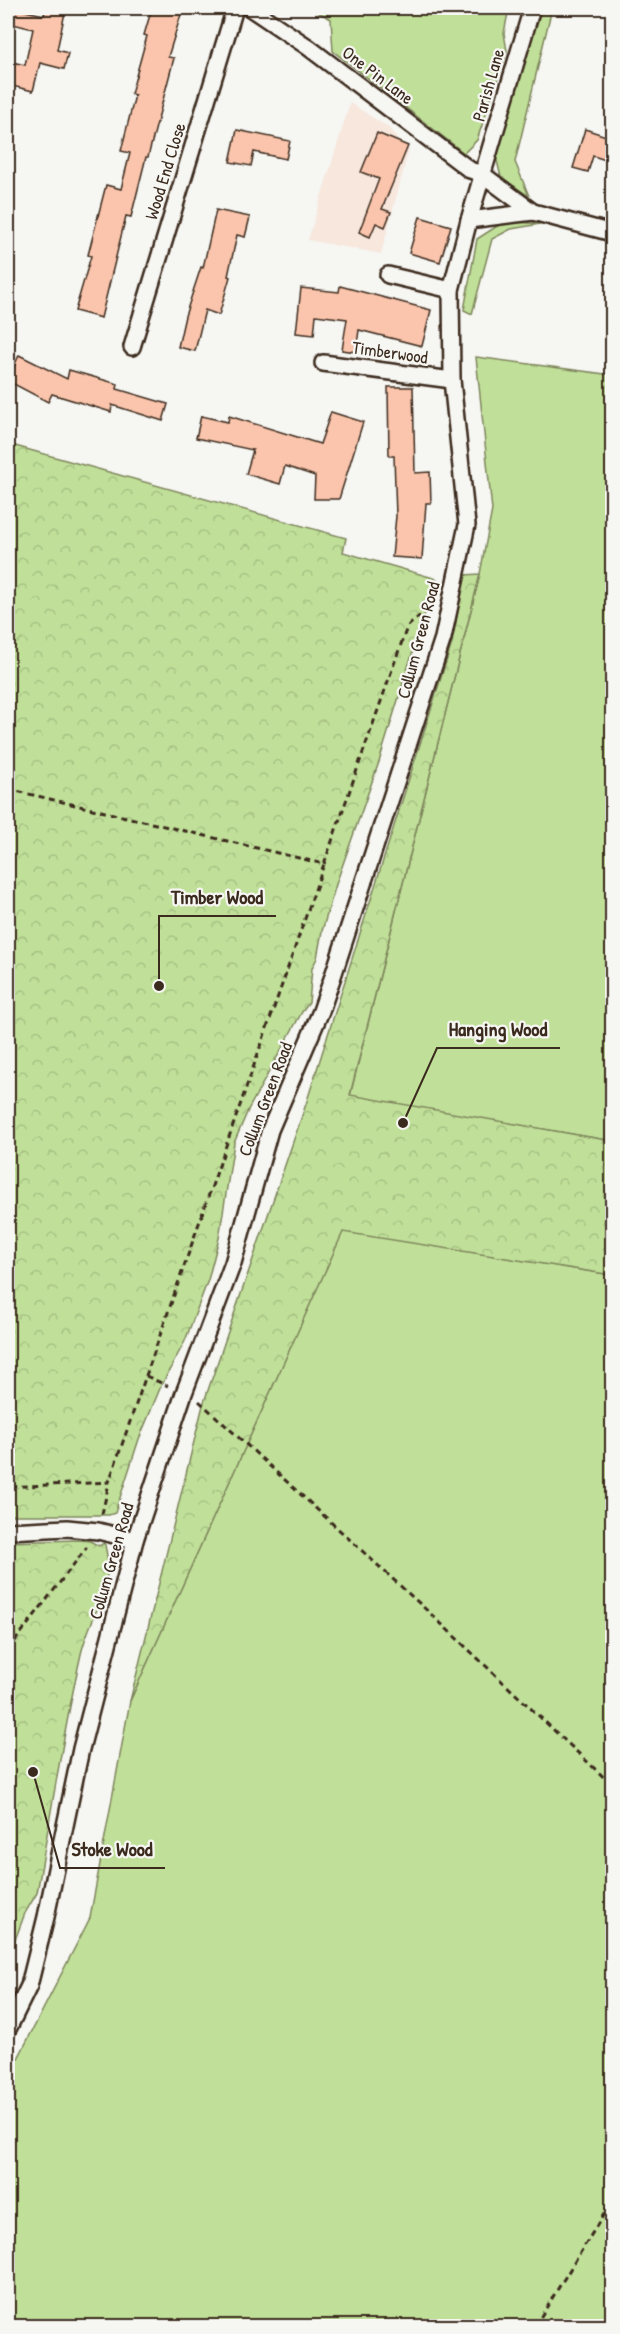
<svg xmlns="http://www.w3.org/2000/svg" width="620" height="2334" viewBox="0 0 620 2334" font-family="'Patrick Hand',sans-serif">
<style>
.built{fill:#f7e7dd}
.green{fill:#c0e099;stroke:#7e855c;stroke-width:1.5}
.forest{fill:url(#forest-crowns);stroke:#7e855c;stroke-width:1.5}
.building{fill:#fac5ac;stroke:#3b2a1e;stroke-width:1.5}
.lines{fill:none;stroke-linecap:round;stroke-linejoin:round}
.street-casing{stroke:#3b2a1e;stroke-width:20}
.path{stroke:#3b2a1e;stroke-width:3;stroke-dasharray:6 4.5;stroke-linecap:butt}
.street{stroke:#f6f6f2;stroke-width:15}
.labels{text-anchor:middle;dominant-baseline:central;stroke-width:4.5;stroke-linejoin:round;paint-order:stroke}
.street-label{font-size:18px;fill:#3b2a1e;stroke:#f6f6f2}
.leader{fill:none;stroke:#3b2a1e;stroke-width:2}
.callout-dot{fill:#3b2a1e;stroke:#f6f6f2;stroke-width:2}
.callout-label{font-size:20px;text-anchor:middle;font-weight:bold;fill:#3b2a1e;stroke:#f6f6f2;stroke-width:4.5;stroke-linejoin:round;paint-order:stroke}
</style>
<defs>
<pattern id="forest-crowns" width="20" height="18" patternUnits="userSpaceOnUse" patternTransform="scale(1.5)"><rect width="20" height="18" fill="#c0e099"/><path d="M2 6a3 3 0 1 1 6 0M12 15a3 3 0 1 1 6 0" fill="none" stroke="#a6c083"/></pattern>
</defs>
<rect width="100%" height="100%" fill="#f6f6f2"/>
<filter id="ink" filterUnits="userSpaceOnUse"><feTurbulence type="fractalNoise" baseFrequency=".0167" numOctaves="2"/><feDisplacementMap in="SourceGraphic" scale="12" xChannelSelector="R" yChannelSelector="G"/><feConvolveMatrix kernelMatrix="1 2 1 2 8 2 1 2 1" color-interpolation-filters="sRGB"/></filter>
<g filter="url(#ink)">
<path class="built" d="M350 103 389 128 400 143 409 149 381 254 308 240Z"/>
<g class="green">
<path d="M310 8H509L504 33 507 51 477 140 464 153 333 51 331 19Z"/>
<path d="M540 8H552L515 162 529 196 501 177 496 157Z"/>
<path d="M505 221 540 224 511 229 492 239 472 314 464 310 477 239Z"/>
<path d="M476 357 612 375V1141L350 1096 480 574 492 510Z"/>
<path d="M343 1231 612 1275V2322L611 2326H8V2078L90 1918 130 1701Z"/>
</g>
<g class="forest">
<path d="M8 444 346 538 343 552 437 579 420 628 379 762 337 881 322 931 317 958 312 968 309 1003 302 1012 249 1108 234 1143 219 1238 208 1280 185 1341 161 1386 139 1439 115 1513 109 1515H8Z"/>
<path d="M480 574 350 1095 612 1141V1275L343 1232 130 1701 203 1405 306 1104 452 643 464 575Z"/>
<path d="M79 1540 90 1541 99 1546 104 1543 105 1545C116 1587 90 1615 81 1654 63 1733 51 1813 37 1893L25 1913 8 1959V1542Z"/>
</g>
<g class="building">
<path d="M46 8H66L57 50 68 53 64 69 40 63 33 91 8 85V61L25 65 33 29 13 24 16 9 44 15Z"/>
<path d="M152 8H183L168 57 174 58 148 157H146L131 217 126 216 101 318 75 311 91 256 88 255 106 185 121 189 130 153 121 151 135 95 131 94 147 36 144 35Z"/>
<path d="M585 129 612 138V162L593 156 588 172 573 168Z"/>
<path d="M237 130 290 141 286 159 254 152 251 166 230 162Z"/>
<path d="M377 133 408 146 382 209 391 212 385 227 376 223 370 237 359 232 379 179 361 172Z"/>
<path d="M216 210 250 217 245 237 237 235 228 276 230 277 219 315 205 310 195 351 178 347 185 316 201 267 203 268Z"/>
<path d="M420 217 451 226 440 262 409 253Z"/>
<path d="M340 286 431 310 422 346 359 330 356 352 342 350 347 319 316 315 314 335 296 333 301 288 339 292Z"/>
<path d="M19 355 67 379 69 370 118 384 117 389 168 404 163 421 112 405 111 412 52 394 48 402 8 381Z"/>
<path d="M388 387H413L415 473 430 472 431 503H426L422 559 392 557 396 516 394 456H389Z"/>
<path d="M331 412 363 422 339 499H314L315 476 285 466 280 484 246 474 253 450 196 438 201 416 228 422 229 416 320 444Z"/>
</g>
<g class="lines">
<g class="street-casing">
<g id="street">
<path d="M250 8 308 47 470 170 482 174 533 212 612 233"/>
<path d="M469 220 533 212"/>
<path d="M388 275 451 290"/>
<path d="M132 347 235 8"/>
<path d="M323 363 452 380"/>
<path d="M8 1531 67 1528 98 1531 135 1540"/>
<path d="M8 2029 29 1986 46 1917 81 1749 135 1540 184 1393 233 1263 270 1130 321 1011 333 976 443 638 467 525 452 380 451 290 469 220 532 8"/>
</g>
</g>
<g class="path">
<path d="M8 789 324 864 109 1482 8 1487"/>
<path d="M324 864 407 627 432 605"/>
<path d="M146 1376 168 1386"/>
<path d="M199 1401 433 1616 612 1785"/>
<path d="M102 1514 109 1483"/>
<path d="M8 1650 87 1547"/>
<path d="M535 2326 612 2201"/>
</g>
<use href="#street" class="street"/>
</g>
</g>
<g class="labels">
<g class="street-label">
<text transform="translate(378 75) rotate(37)">One Pin Lane</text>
<text transform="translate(488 85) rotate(-74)">Parish Lane</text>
<text transform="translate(165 171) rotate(-73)">Wood End Close</text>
<text transform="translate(390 352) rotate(8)">Timberwood</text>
<text transform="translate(418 640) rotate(-75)">Collum Green Road</text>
<text transform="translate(265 1099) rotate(-69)">Collum Green Road</text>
<text transform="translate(111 1561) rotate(-74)">Collum Green Road</text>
</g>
</g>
<path class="leader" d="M159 986L159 916H276M403 1123L437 1048H560M33 1772L60 1868H165"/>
<g class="callout-dot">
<circle cx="159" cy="986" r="6"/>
<circle cx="403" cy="1123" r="6"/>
<circle cx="33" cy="1772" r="6"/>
</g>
<g class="callout-label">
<text x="217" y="904">Timber Wood</text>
<text x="498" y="1036">Hanging Wood</text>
<text x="112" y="1856">Stoke Wood</text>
</g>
<rect width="620" height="2334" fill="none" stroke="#f6f6f2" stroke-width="30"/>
<rect x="15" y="15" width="590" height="2304" fill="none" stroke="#3b2a1e" stroke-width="2" filter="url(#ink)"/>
</svg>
